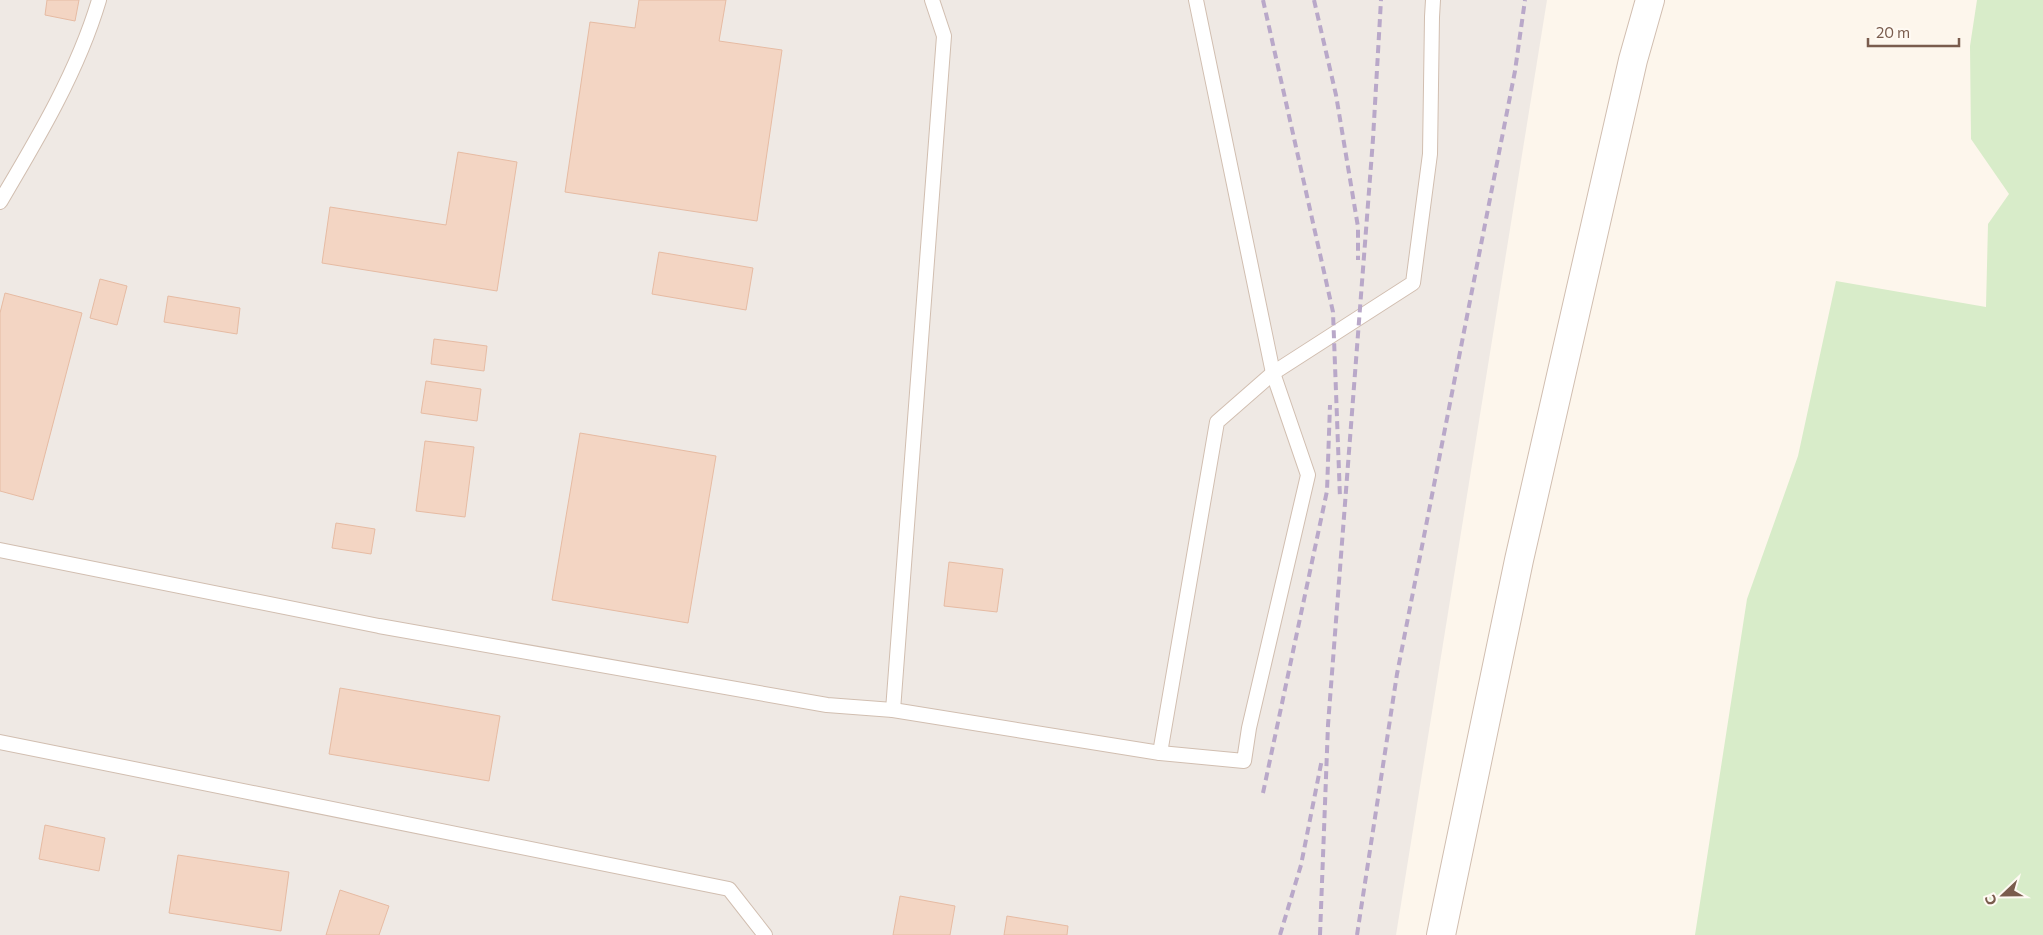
<svg xmlns="http://www.w3.org/2000/svg" width="2043" height="935" viewBox="0 0 2043 935" font-family="Commissioner,sans-serif">
<style>
.industrial{fill:#efe9e4}
.green{fill:#d8ecc9}
.building{fill:#f3d5c3;stroke:#e6bba3}
.lines{fill:none;stroke-linecap:round;stroke-linejoin:round}
.lane-casing{stroke:#d1beb0;stroke-width:16}
.street-casing{stroke:#d1beb0;stroke-width:30}
.lane{stroke:#fff;stroke-width:14}
.street{stroke:#fff;stroke-width:28}
.rail{stroke:#b9a8c9;stroke-width:4;stroke-dasharray:8 5;stroke-linecap:butt}
</style>
<rect width="100%" height="100%" fill="#fdf6ec"/>
<path class="industrial" d="M0 0H1547L1396 935H0Z"/>
<path class="green" d="M1977 0H2043V935H1695L1747 599 1798 456 1836 281 1986 307 1988 224 2009 194 1971 139 1970 46Z"/>
<g class="building">
<path d="M47 0H79L75 21 45 15Z"/>
<path d="M639 0H726L719 41 782 50 757 221 565 192 590 22 635 28Z"/>
<path d="M458 152 517 162 497 291 322 263 330 207 446 225Z"/>
<path d="M659 252 753 268 746 310 652 294Z"/>
<path d="M100 279 127 286 117 325 90 318Z"/>
<path d="M5 293 82 313 33 500 0 491V313Z"/>
<path d="M168 296 240 308 237 334 164 322Z"/>
<path d="M434 339 487 346 484 371 431 364Z"/>
<path d="M426 381 481 389 477 421 421 413Z"/>
<path d="M580 433 716 456 688 623 552 600Z"/>
<path d="M425 441 474 447 465 517 416 511Z"/>
<path d="M336 523 375 529 371 554 332 548Z"/>
<path d="M949 562 1003 569 997 612 944 606Z"/>
<path d="M340 688 500 716 489 781 329 754Z"/>
<path d="M45 825 105 838 99 871 39 859Z"/>
<path d="M178 855 289 872 281 931 169 913Z"/>
<path d="M340 890 389 906 379 935H326Z"/>
<path d="M900 896 955 906 950 935H893Z"/>
<path d="M1007 916 1068 926 1067 935H1004Z"/>
</g>
<g class="lines">
<g class="lane-casing">
<g id="lane">
<path d="M0 202C38 138 78 71 99 0"/>
<path d="M0 550 379 626 827 705 893 710 1160 753 1244 761 1249 728 1308 475 1273 373 1196 0"/>
<path d="M893 710 944 36 932 0"/>
<path d="M0 742 729 889 765 935"/>
<path d="M1160 753 1217 422 1273 373 1413 283 1430 154 1432 17 1433 0"/>
</g>
</g>
<g class="street-casing">
<path id="street" d="M1441 935 1519 560 1633 60 1650 0"/>
</g>
<use href="#lane" class="lane"/>
<use href="#street" class="street"/>
<g class="rail">
<path d="M1263 0 1333 312 1340 498"/>
<path d="M1314 0 1336 95 1358 227V260"/>
<path d="M1263 793 1327 491 1330 405"/>
<path d="M1280 935 1301 865 1322 759"/>
<path d="M1320 935 1328 725 1373 139 1381 0"/>
<path d="M1357 935 1397 674 1515 71 1525 0"/>
</g>
</g>
<g transform="translate(2003 895) rotate(248)" stroke="#fffaf3" stroke-width="4" paint-order="stroke">
<path d="M0-4L9 19L0 12L-9 19Z" fill="#7a5c4d"/>
<text y="-8" font-size="14" font-weight="bold" text-anchor="middle" fill="#7a5c4d">С</text>
</g>
<path d="M1868 38v8h91v-8" fill="none" stroke="#7a5c4d" stroke-width="2.5"/>
<text x="1876" y="38" font-size="15" fill="#7a5c4d" stroke="#fffaf3" stroke-width="4" paint-order="stroke">20 m</text>
</svg>
